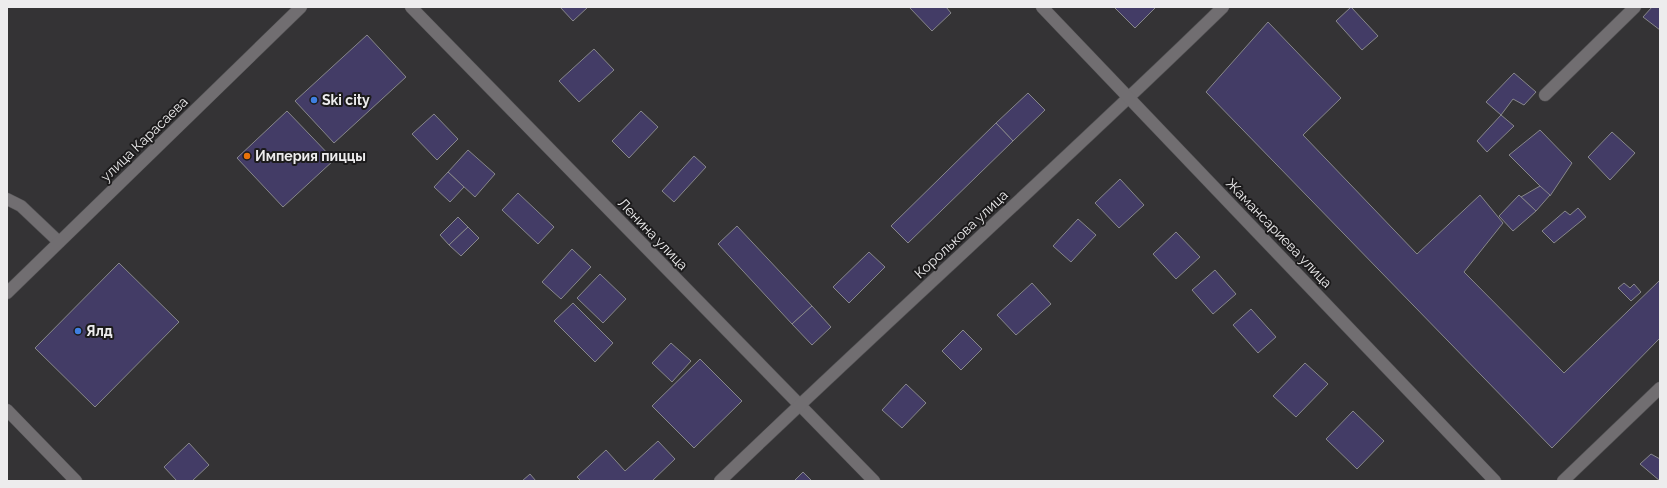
<svg xmlns="http://www.w3.org/2000/svg" width="1667" height="488" viewBox="0 0 1667 488" font-family="Raleway,sans-serif">
<style>
.building{fill:#433c66;stroke:#87878a}
.lines{fill:none;stroke-linecap:round;stroke-linejoin:round}
.lane-casing{stroke:#525153;stroke-width:13}
.street-casing{stroke:#525153;stroke-width:13}
.secondary-casing{stroke:#525153;stroke-width:13}
.lane{stroke:#716e71;stroke-width:12}
.street{stroke:#716e71;stroke-width:12}
.secondary{stroke:#716e71;stroke-width:12}
.shop-dot{fill:#3f7fe0;stroke:#1c1b1c;stroke-width:1.5}
.food-dot{fill:#e8710a;stroke:#1c1b1c;stroke-width:1.5}
.labels{text-anchor:middle;dominant-baseline:central;stroke-width:4;stroke-linejoin:round;paint-order:stroke}
.poi-label{font-size:14px;font-weight:bold;fill:#edeced;stroke:#1c1b1c;text-anchor:start}
.street-label{font-size:14px;fill:#edeced;stroke:#1c1b1c}
</style>
<rect width="100%" height="100%" fill="#343335"/>
<g class="building">
<path d="M560 7H588L573 21Z"/>
<path d="M909 7H946L951 13 932 31Z"/>
<path d="M1114 7H1156L1135 28Z"/>
<path d="M1351 7 1378 36 1362 50 1336 21Z"/>
<path d="M1652 7H1660V30L1643 17Z"/>
<path d="M1268 22 1341 98 1303 135 1417 254 1480 195 1503 223 1464 272 1564 373 1660 280V338L1552 448 1206 92Z"/>
<path d="M367 35 406 77 334 143 295 101Z"/>
<path d="M594 49 614 70 579 102 559 81Z"/>
<path d="M1514 73 1536 92 1524 105 1513 99 1501 115 1486 102Z"/>
<path d="M1028 93 1045 110 1013 141 996 123Z"/>
<path d="M287 111 334 160 283 207 237 158Z"/>
<path d="M641 111 658 127 629 158 612 141Z"/>
<path d="M434 114 458 139 437 160 412 134Z"/>
<path d="M1501 115 1514 126 1487 152 1477 141Z"/>
<path d="M996 123 1013 141 908 243 891 226Z"/>
<path d="M1540 130 1572 163 1550 196 1509 155Z"/>
<path d="M1612 132 1635 153 1610 180 1588 157Z"/>
<path d="M468 150 495 174 475 197 448 172Z"/>
<path d="M694 156 706 167 674 202 662 191Z"/>
<path d="M448 172 464 187 450 202 434 187Z"/>
<path d="M1120 179 1144 205 1119 228 1095 203Z"/>
<path d="M1540 186 1550 195 1536 211 1521 197Z"/>
<path d="M518 193 554 227 538 244 502 210Z"/>
<path d="M1519 195 1536 211 1513 231 1499 216Z"/>
<path d="M1578 208 1586 217 1554 243 1542 231 1565 211 1570 215Z"/>
<path d="M458 217 468 227 449 245 440 235Z"/>
<path d="M1078 219 1096 235 1071 262 1053 246Z"/>
<path d="M737 226 812 306 792 324 718 244Z"/>
<path d="M468 227 479 238 461 256 449 245Z"/>
<path d="M1176 232 1200 257 1176 279 1153 254Z"/>
<path d="M572 249 591 267 561 299 542 282Z"/>
<path d="M869 252 885 267 849 303 833 287Z"/>
<path d="M119 263 179 322 95 407 35 348Z"/>
<path d="M1215 270 1236 294 1213 314 1192 290Z"/>
<path d="M600 274 626 299 603 323 577 298Z"/>
<path d="M1032 283 1051 304 1016 335 997 315Z"/>
<path d="M1624 283 1630 288 1634 284 1641 292 1631 301 1618 288Z"/>
<path d="M573 303 613 343 595 362 554 321Z"/>
<path d="M812 306 831 327 812 345 792 324Z"/>
<path d="M1251 309 1276 337 1258 353 1233 325Z"/>
<path d="M963 330 982 349 961 370 942 351Z"/>
<path d="M671 343 691 361 672 382 652 363Z"/>
<path d="M700 359 742 401 694 448 652 406Z"/>
<path d="M1305 363 1328 384 1296 417 1273 396Z"/>
<path d="M906 384 926 403 902 428 882 410Z"/>
<path d="M1353 411 1384 441 1357 469 1326 439Z"/>
<path d="M658 441 675 459 652 481H581L577 477 606 450 625 471Z"/>
<path d="M189 443 209 465 192 481H177L164 467Z"/>
<path d="M1651 454 1660 459V481L1640 464Z"/>
<path d="M803 472 812 481H794Z"/>
<path d="M530 474 536 481H522Z"/>
</g>
<g class="lines">
<g class="lane-casing">
<path id="lane" d="M7 199 21 206 59 242"/>
</g>
<g class="street-casing">
<g id="street">
<path d="M411 7 874 481"/>
<path d="M1545 95 1635 7"/>
<path d="M7 410 76 481"/>
<path d="M720 481C886 321 1058 168 1223 7"/>
<path d="M1563 481 1660 388"/>
</g>
</g>
<g class="secondary-casing">
<g id="secondary">
<path d="M1042 7 1495 481"/>
<path d="M7 293 301 7"/>
</g>
</g>
<use href="#lane" class="lane"/>
<use href="#street" class="street"/>
<use href="#secondary" class="secondary"/>
</g>
<g class="shop-dot">
<circle cx="314" cy="100" r="4"/>
<circle cx="78" cy="331" r="4"/>
</g>
<circle class="food-dot" cx="247" cy="156" r="4"/>
<g class="labels">
<g class="poi-label">
<text x="322" y="100">Ski city</text>
<text x="255" y="156">Империя пиццы</text>
<text x="86" y="331">Ялд</text>
</g>
<g class="street-label">
<text transform="translate(144 139) rotate(-44)">улица Карасаева</text>
<text transform="translate(1279 233) rotate(46)">Жамансариева улица</text>
<text transform="translate(653 234) rotate(46)">Ленина улица</text>
<text transform="translate(961 234) rotate(-43)">Королькова улица</text>
</g>
</g>
<rect width="1667" height="488" fill="none" stroke="#edeced" stroke-width="16"/>
</svg>
